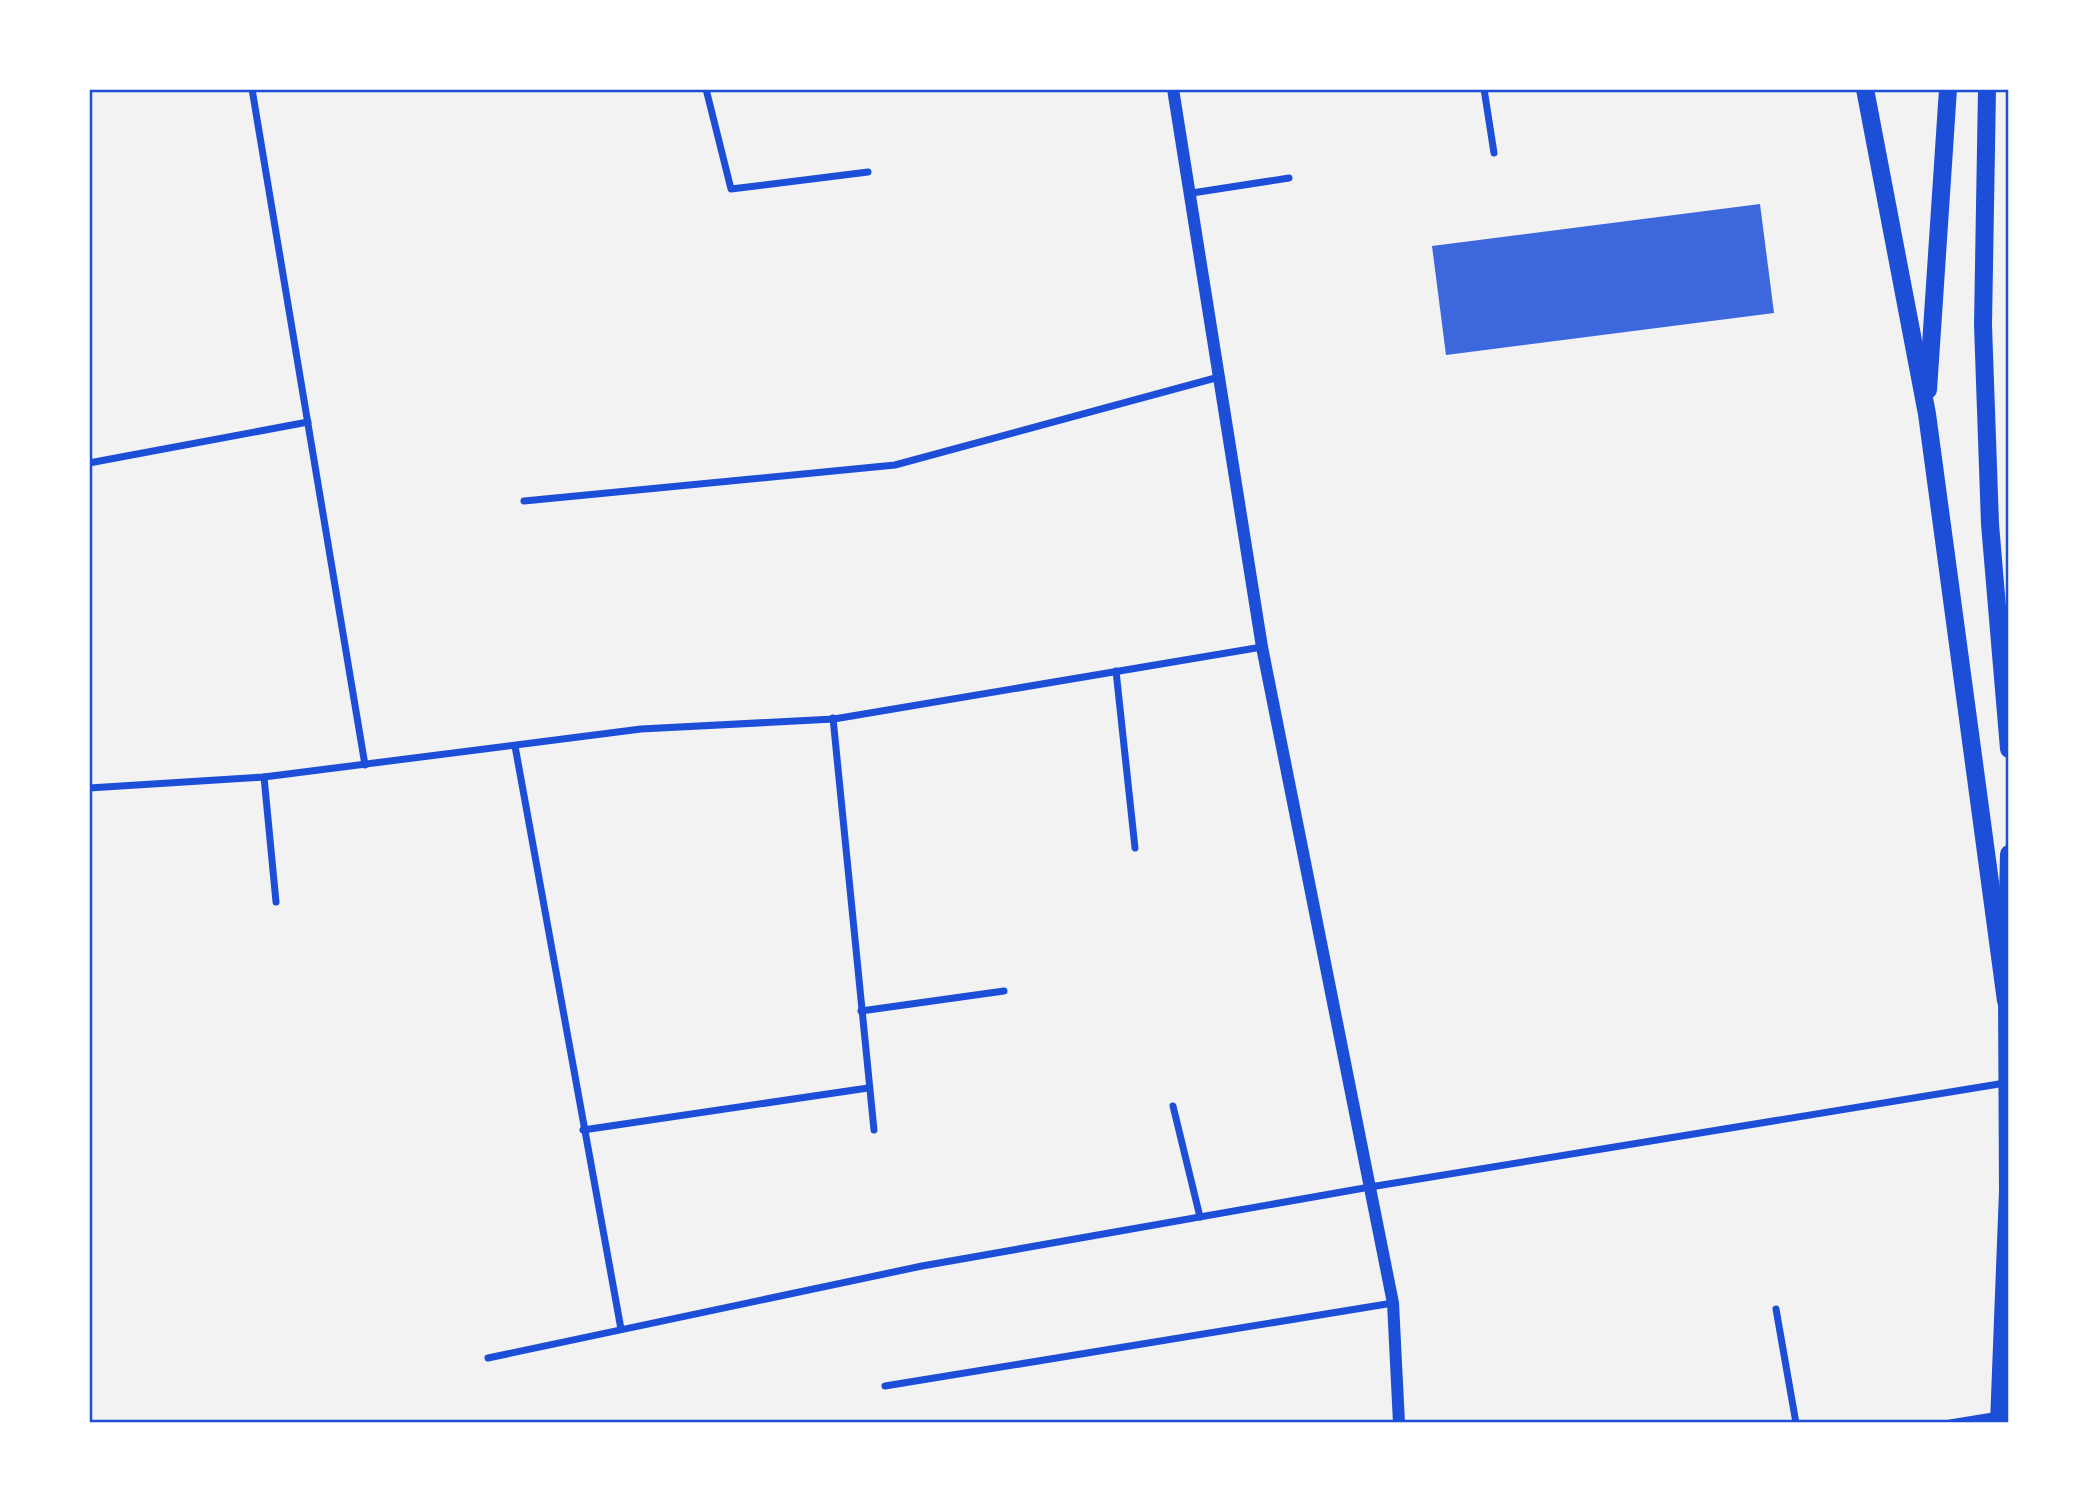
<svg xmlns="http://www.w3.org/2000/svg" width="2098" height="1512" viewBox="0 0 2098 1512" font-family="'Archivo Narrow',sans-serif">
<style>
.building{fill:#3d67dc}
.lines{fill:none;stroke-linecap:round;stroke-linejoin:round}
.minor{stroke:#1d4ed8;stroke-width:7}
.tertiary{stroke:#1d4ed8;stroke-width:12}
.primary{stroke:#1d4ed8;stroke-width:18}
.neatline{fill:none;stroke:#1d4ed8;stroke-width:2.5}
</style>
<rect width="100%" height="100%" fill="#f2f2f2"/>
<path class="building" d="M1760 204 1774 313 1446 355 1432 246Z"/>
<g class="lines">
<g class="minor">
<path d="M252 89 365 765"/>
<path d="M706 89 731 189 868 172"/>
<path d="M1484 89 1494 153"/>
<path d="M1192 193 1289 178"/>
<path d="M89 463 308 422"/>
<path d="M524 501 895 465 1219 377"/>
<path d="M1116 671 1135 848"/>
<path d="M833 718 874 1130"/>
<path d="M515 746 621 1329"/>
<path d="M264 777 276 902"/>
<path d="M89 788 264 777 641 729 834 719 1262 647"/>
<path d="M861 1011 1004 991"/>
<path d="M1173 1106 1200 1217"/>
<path d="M583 1130 868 1088"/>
<path d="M1776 1309 1796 1423"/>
<path d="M488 1358 922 1266 1370 1187 2005 1083"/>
<path d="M885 1386 1393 1303"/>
<path d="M1950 1423 1999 1415"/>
</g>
<path class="tertiary" d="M1173 89 1262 647 1393 1303 1399 1423"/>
<g class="primary">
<path d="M1865 89 1927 414 2006 1001"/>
<path d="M1987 89 1983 325 1990 524 2009 749"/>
<path d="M1928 390 1948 89"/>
<path d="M2007 941 2009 854"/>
<path d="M1999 1423 2008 1191 2007 990"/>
</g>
</g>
<rect width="2098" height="1512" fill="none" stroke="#ffffff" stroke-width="182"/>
<rect x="91" y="91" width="1916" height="1330" class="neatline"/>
</svg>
